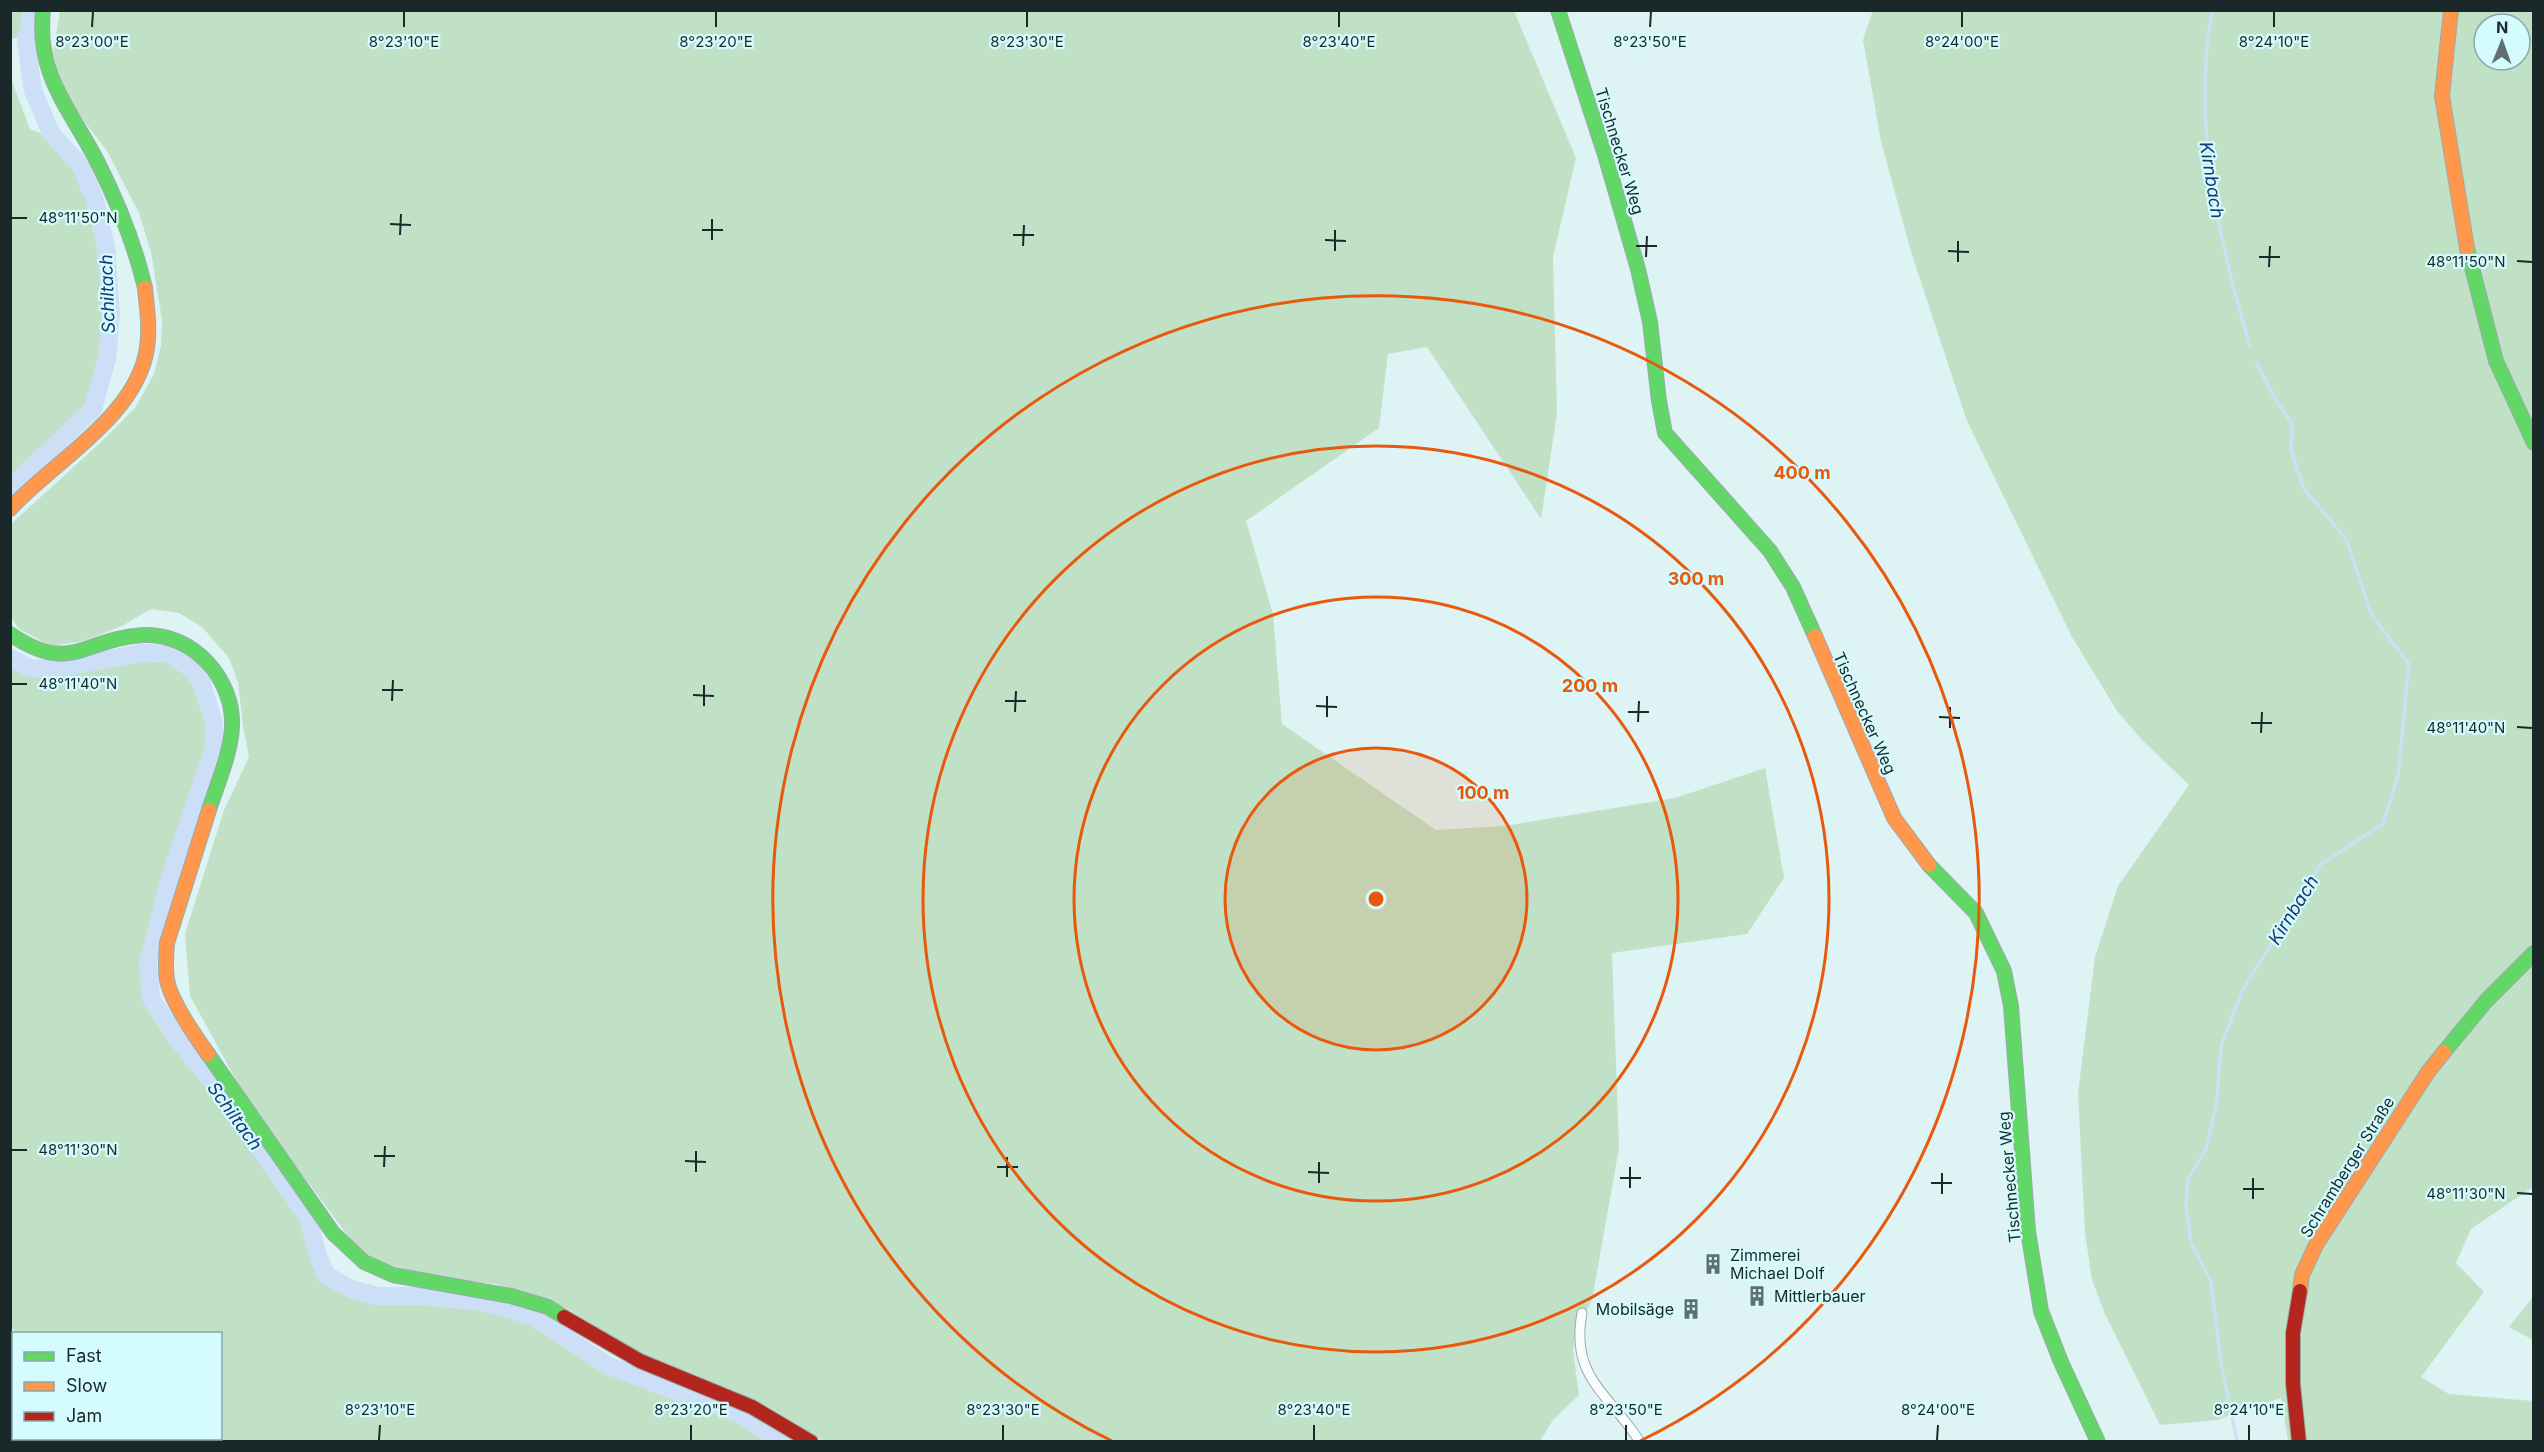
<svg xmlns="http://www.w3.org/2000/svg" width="2544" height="1452" viewBox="0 0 2544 1452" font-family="Inter,sans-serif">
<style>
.green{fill:#c1e1c7;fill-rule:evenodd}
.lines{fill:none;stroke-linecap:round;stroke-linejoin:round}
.stream{stroke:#ccdff6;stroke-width:3}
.river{stroke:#ccdff6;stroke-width:18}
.street-casing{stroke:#9aabac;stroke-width:11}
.fast-casing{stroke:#9aabac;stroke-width:16}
.slow-casing{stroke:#9aabac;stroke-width:16}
.jam-casing{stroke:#9aabac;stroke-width:16}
.street{stroke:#fafdfd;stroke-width:9}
.fast{stroke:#63d668;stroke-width:14}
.slow{stroke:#ff974d;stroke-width:14}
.jam{stroke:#b3261e;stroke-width:14}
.ticks{fill:none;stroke:#1a2829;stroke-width:2}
.ring{fill:none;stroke:#e8590c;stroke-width:3}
.labels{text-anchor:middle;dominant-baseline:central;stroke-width:4.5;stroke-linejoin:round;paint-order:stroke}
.street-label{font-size:16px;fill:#1a2829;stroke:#d4fbfe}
.poi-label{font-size:16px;fill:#1a2829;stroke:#d4fbfe;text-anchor:start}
.water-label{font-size:18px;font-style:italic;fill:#183774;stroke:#d4fbfe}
.ticks-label{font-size:15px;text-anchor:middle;fill:#1a2829;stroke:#d4fbfe;stroke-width:4.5;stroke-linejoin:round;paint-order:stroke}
.centre{fill:#e8590c;stroke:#d4fbfe;stroke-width:3}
.ring-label{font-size:18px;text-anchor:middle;font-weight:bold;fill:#e8590c;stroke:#d4fbfe;stroke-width:4.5;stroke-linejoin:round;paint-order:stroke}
</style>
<rect width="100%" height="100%" fill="#def3f4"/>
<g class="green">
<path d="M11 10 28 11 20 37 11 39Z"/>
<path d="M1873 10 2533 11V1187L2471 1229 2456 1263 2484 1292 2421 1377 2449 1394 2533 1401V1441H2288L2281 1398 2217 1420 2160 1425 2105 1314 2092 1280 2085 1233 2078 1093 2095 957 2118 886 2189 785 2143 741 2117 711 2071 635 1967 421 1911 252 1881 141 1863 40ZM2484 24H2520V60H2484Z"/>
<path d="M60 11H1514L1576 158 1553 257 1557 413 1541 519 1427 347 1388 354 1379 428 1246 521 1273 614 1282 724 1436 830 1504 826 1675 798 1765 768 1784 878 1747 934 1612 953 1619 1148 1592 1300 1576 1331 1573 1351 1579 1395 1553 1420 1540 1441H823L762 1404 652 1359 627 1347 568 1309 536 1295 495 1284 434 1276 381 1263 357 1248 247 1100 190 996 185 934 224 810 249 757 243 726 238 682 229 658 202 627 179 613 151 609 122 626 83 641 51 646 19 629 11 617 10 525 100 443 135 408 154 374 161 346 162 320 151 252 139 213 107 151 62 92 53 52Z"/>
<path d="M10 76 30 129 43 134 85 183 99 236 107 326 100 362 87 406 11 478Z"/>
<path d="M167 658C205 684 208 703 207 748L154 914 144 964 149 1002 167 1033 232 1116 304 1224 312 1254 322 1276 344 1290 377 1302 421 1299 484 1308 540 1325 606 1366 721 1411 754 1426 776 1441H11L64 1438H220V1334H18L11 1327V669L53 676 132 661Z"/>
<path d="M2533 1297V1340L2509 1327Z"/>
</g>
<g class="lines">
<g class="stream">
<path d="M2212 10C2192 125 2218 237 2250 347"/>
<path d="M2237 1442 2221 1362 2211 1282 2191 1243 2186 1205 2188 1179 2206 1149 2217 1100 2221 1046 2242 991 2321 864 2383 824 2398 776 2409 664 2371 614 2346 539 2304 489 2291 450 2292 424 2274 397 2256 362"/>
</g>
<g class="river">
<path d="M10 488 93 409 107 359 111 315 106 247 95 200 81 166 51 133 33 91 26 43 32 10"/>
<path d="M10 658 30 668 55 669 141 653 169 654 189 667 202 684 214 723V749L173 867 148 963 151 998 177 1039 214 1084 308 1217 317 1253 326 1275 351 1289 378 1296H421L483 1302 532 1316 609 1366 741 1415 782 1442"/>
</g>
<g class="street-casing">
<path id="street" d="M1582 1313C1570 1378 1609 1393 1640 1442"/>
</g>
<g class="fast-casing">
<g id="fast">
<path d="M43 10C36 76 70 108 98 163 118 203 135 245 145 288"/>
<path d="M1558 10 1606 158 1638 269 1650 322 1659 401 1665 433 1770 551 1793 587 1815 636"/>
<path d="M2467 248 2496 361 2534 443"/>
<path d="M10 634C72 676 83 638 144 635 193 633 234 679 232 726 231 754 217 784 209 810"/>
<path d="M1929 865 1976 913 2004 971 2011 1006 2028 1231 2041 1311 2061 1362 2098 1442"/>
<path d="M2444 1052 2486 1001 2534 953"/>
<path d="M208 1054 333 1233 364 1262 393 1275 511 1296 548 1307 564 1317"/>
</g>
</g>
<g class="slow-casing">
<g id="slow">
<path d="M2451 10 2442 96 2467 248"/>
<path d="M10 509C54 461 137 416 147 348 150 328 147 308 145 288"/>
<path d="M1815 636 1894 818 1929 865"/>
<path d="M208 1054C195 1036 171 1001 167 980 165 968 166 955 167 943L209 810"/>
<path d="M2300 1291 2302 1275 2316 1245 2428 1072 2444 1052"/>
</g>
</g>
<g class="jam-casing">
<g id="jam">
<path d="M564 1317 640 1361 752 1407 811 1442"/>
<path d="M2299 1442 2293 1384V1333L2300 1291"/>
</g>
</g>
<use href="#street" class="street"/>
<use href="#fast" class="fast"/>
<use href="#slow" class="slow"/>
<use href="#jam" class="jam"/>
</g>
<path class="ticks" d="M92 27 93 12M404 27V12M716 27V12M1027 27V12M1339 27V12M1650 27 1651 12M1962 27V12M2274 27V12M12 218H27M390 224 411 225M702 230H723M400 235 401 214M1013 235H1034M712 240V219M1325 240 1346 241M1023 246 1024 225M1636 246H1657M1335 251V230M1948 251 1969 252M1646 257 1647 236M2259 257H2280M2517 261 2532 262M1958 262V241M2269 267 2270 246M12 684H27M382 690H403M693 695 714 696M392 701 393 680M1005 701H1026M704 706V685M1316 706 1337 707M1015 712 1016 691M1628 712H1649M1327 717V696M1939 717 1960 718M1638 722 1639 701M2251 723H2272M2517 727 2532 728M1950 728V707M2261 733 2262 712M12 1150H27M374 1156H395M685 1161 706 1162M384 1167 385 1146M997 1167H1018M696 1172V1151M1308 1172 1329 1173M1007 1177V1157M1620 1178H1641M1319 1183V1162M1931 1183H1952M1630 1188V1167M2243 1189H2264M2517 1193 2532 1194M1942 1194V1173M2253 1199V1178M379 1440 380 1425M691 1440V1425M1003 1440V1425M1314 1440V1425M1626 1440V1425M1937 1440 1938 1425M2249 1440V1425"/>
<circle cx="1376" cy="899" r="151" fill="#e8590c" fill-opacity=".12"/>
<g class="ring">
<circle cx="1376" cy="899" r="151"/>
<circle cx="1376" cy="899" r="302"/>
<circle cx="1376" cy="899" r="453"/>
<path d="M1112 1441A603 603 0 1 1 1640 1441"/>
</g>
<defs>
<g id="building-bare" transform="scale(1.62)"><path d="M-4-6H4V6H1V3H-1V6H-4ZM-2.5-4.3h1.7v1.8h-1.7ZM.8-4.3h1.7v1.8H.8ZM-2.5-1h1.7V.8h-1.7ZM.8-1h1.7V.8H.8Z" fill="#5f6f70" stroke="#d4fbfe" stroke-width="2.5" paint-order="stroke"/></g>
</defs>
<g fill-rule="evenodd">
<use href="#building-bare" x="1713" y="1264"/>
<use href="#building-bare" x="1757" y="1296"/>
<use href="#building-bare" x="1691" y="1309"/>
</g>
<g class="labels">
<g class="street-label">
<text transform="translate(1620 151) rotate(73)">Tischnecker Weg</text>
<text transform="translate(1865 713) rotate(66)">Tischnecker Weg</text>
<text transform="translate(2347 1167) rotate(-58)">Schramberger Straße</text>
<text transform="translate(2009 1177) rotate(-95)">Tischnecker Weg</text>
</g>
<g class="poi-label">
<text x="1730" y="1255">Zimmerei<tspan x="1730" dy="18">Michael Dolf</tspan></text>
<text x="1774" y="1296">Mittlerbauer</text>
<text x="1674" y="1309" text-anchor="end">Mobilsäge</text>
</g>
<g class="water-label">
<text transform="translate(2212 180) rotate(81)">Kirnbach</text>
<text transform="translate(107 294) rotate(-92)">Schiltach</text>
<text transform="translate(2293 910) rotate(-58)">Kirnbach</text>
<text transform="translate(235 1116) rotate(54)">Schiltach</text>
</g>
</g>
<g class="ticks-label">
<text x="92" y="47">8°23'00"E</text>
<text x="404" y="47">8°23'10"E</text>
<text x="716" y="47">8°23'20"E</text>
<text x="1027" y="47">8°23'30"E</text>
<text x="1339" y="47">8°23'40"E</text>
<text x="1650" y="47">8°23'50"E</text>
<text x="1962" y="47">8°24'00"E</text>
<text x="2274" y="47">8°24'10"E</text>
<text x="78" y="223">48°11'50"N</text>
<text x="2466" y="267">48°11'50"N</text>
<text x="78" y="689">48°11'40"N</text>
<text x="2466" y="733">48°11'40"N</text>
<text x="78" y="1155">48°11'30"N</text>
<text x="2466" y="1199">48°11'30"N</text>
<text x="380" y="1415">8°23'10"E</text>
<text x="691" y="1415">8°23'20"E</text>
<text x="1003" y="1415">8°23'30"E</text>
<text x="1314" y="1415">8°23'40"E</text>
<text x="1626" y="1415">8°23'50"E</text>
<text x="1938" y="1415">8°24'00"E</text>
<text x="2249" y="1415">8°24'10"E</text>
</g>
<circle cx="1376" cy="899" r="9" class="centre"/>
<g class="ring-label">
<text x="1802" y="479">400 m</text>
<text x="1696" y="585">300 m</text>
<text x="1590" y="692">200 m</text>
<text x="1483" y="799">100 m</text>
</g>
<rect width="2544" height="1452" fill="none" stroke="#1a2829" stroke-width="24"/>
<rect x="12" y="1332" width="210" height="108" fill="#d4fbfe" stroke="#8aa7a9" stroke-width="1.5"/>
<rect x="24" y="1352" width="30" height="9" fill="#63d668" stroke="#8aa7a9" stroke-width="1.5"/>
<text x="66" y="1362" font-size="18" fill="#1a2829">Fast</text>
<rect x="24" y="1382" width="30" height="9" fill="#ff974d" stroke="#8aa7a9" stroke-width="1.5"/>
<text x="66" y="1392" font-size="18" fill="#1a2829">Slow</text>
<rect x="24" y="1412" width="30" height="9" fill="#b3261e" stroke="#8aa7a9" stroke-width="1.5"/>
<text x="66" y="1422" font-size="18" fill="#1a2829">Jam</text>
<g transform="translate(2502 42) rotate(1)"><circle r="28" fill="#d4fbfe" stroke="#8aa7a9" stroke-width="1.5"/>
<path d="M0-4.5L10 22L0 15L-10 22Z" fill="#5f6f70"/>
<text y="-9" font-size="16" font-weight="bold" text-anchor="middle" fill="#1a2829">N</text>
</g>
</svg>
